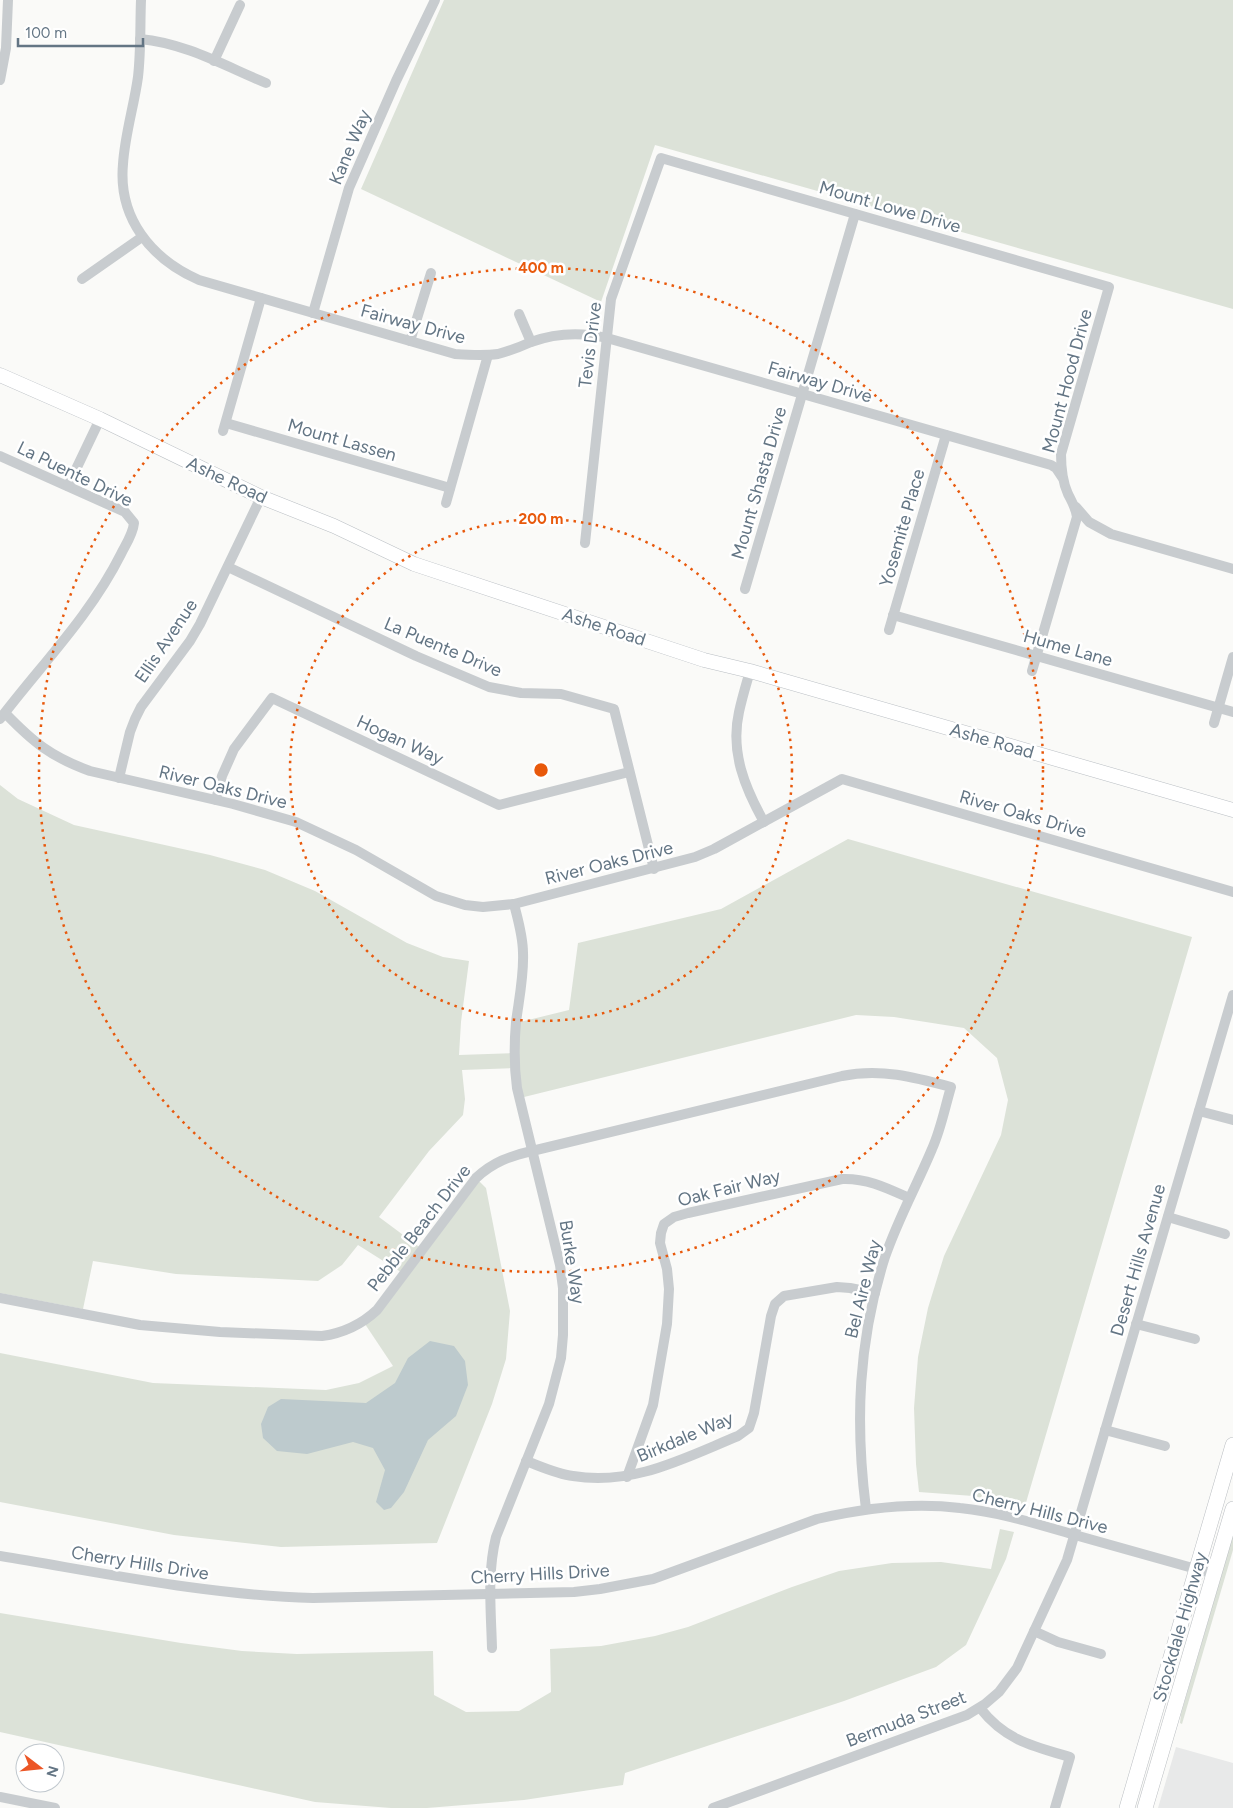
<svg xmlns="http://www.w3.org/2000/svg" width="1233" height="1808" viewBox="0 0 1233 1808" font-family="Figtree,sans-serif">
<style>
.built{fill:#e8e9e9}
.green{fill:#dce2d8}
.water{fill:#bdcacd}
.lines{fill:none;stroke-linecap:round;stroke-linejoin:round}
.secondary-casing{stroke:#babfc4;stroke-width:15}
.primary-casing{stroke:#bbbfc3;stroke-width:16}
.street{stroke:#c8cccf;stroke-width:10}
.secondary{stroke:#fff;stroke-width:14}
.primary{stroke:#fff;stroke-width:15}
.ring{fill:none;stroke:#e8590c;stroke-width:2.5;stroke-dasharray:2.5 5}
.labels{text-anchor:middle;dominant-baseline:central;stroke-width:5;stroke-linejoin:round;paint-order:stroke}
.street-label{font-size:18px;fill:#637584;stroke:#fff}
.centre{fill:#e8590c;stroke:#fff;stroke-width:2.5}
.ring-label{font-size:15px;text-anchor:middle;font-weight:bold;fill:#e8590c;stroke:#fff;stroke-width:5;stroke-linejoin:round;paint-order:stroke}
</style>
<rect width="100%" height="100%" fill="#fafaf8"/>
<path class="built" d="M1176 1747 1233 1763V1808H1158Z"/>
<g class="green">
<path d="M444 0H1233V309L655 145 601 302 361 189Z"/>
<path d="M0 785 18 799 74 825 210 855 265 870 315 891 407 943 443 957 469 961 461 1022 459 1055 514 1053 516 1023 569 1010 578 943 721 909 848 839 1192 937 1025 1506 973 1496 919 1492 916 1464 914 1408 918 1357 928 1308 944 1256 1001 1135 1008 1100 997 1058 964 1028 894 1017 856 1015 520 1098 514 1068 462 1070 465 1099 463 1115 429 1151 379 1217 422 1249 476 1178 486 1188 510 1311 506 1359 492 1404 437 1543 281 1547 174 1535 0 1502V1353L153 1383 326 1390 359 1383 393 1366 363 1321 404 1274 358 1245 342 1265 318 1281 176 1274 93 1261 83 1309 0 1293Z"/>
<path d="M1000 1529 1014 1532 1006 1559 966 1645 936 1667 844 1701 625 1773 623 1785 524 1800 427 1808H391L315 1802 0 1732V1613L181 1643 242 1651 297 1654 433 1651 434 1695 466 1712 519 1711 551 1692 550 1649 601 1646 655 1636 688 1627 792 1587 839 1571 892 1563 941 1562 991 1569Z"/>
<path d="M1233 1535V1550L1182 1724 1180 1723 1181 1714Z"/>
</g>
<path class="water" d="M430 1341 454 1346 465 1361 468 1385 456 1416 428 1440 404 1492 391 1508 384 1510 376 1502 385 1470 373 1448 353 1442 307 1454 277 1451 263 1438 261 1424 268 1407 281 1399 366 1403 395 1383 408 1358Z"/>
<g class="lines">
<g class="secondary-casing">
<path id="secondary" d="M0 375 100 419 261 497 334 526 414 564 704 660 750 671 1233 810"/>
</g>
<g class="primary-casing">
<g id="primary">
<path d="M1127 1808 1233 1445"/>
<path d="M1145 1808 1233 1509"/>
</g>
</g>
<g class="street">
<path d="M141 0C140 25 141 51 138 77 134 106 125 134 123 164 118 218 151 259 199 280L455 354C469 355 483 356 498 354 509 351 520 347 531 342 556 333 581 332 607 338L1051 465 1056 468 1062 477"/>
<path d="M140 39C185 43 225 66 266 83"/>
<path d="M214 61 240 5"/>
<path d="M0 80 6 48 8 0"/>
<path d="M82 279 142 237"/>
<path d="M313 313 349 188 396 81 435 0"/>
<path d="M519 314 531 342"/>
<path d="M410 341 431 273"/>
<path d="M226 423 450 488"/>
<path d="M223 431 261 298"/>
<path d="M0 456 125 512 134 523C133 534 126 544 121 554 90 616 41 665 0 719"/>
<path d="M68 486 100 419"/>
<path d="M446 503 488 355"/>
<path d="M1076 507 1089 522 1111 534 1233 569"/>
<path d="M585 543 611 299 661 158 1109 287 1061 454C1061 468 1062 481 1068 494 1072 502 1076 508 1077 517L1032 671"/>
<path d="M228 567 416 656 489 687 521 693 561 694 614 709 654 869"/>
<path d="M745 589 855 214"/>
<path d="M893 615 1233 712"/>
<path d="M889 630 946 435"/>
<path d="M750 671C746 685 742 698 739 712 730 752 745 788 764 822"/>
<path d="M5 713C33 742 51 757 90 771L233 804 296 822 356 850 436 896 465 905 483 907 514 904 695 857 714 849 842 779 1233 892"/>
<path d="M1214 723 1233 657"/>
<path d="M119 778 130 732 135 719 141 707 190 641 200 624 261 497"/>
<path d="M216 800 222 776 234 749 272 698 499 805 629 772"/>
<path d="M1199 1111 1233 1120"/>
<path d="M1168 1217 1225 1234"/>
<path d="M0 1298 140 1325 220 1332 322 1336C344 1333 361 1325 377 1310L476 1178C493 1162 510 1156 532 1151L842 1076C880 1068 914 1077 951 1087 945 1107 941 1129 932 1149 917 1185 898 1219 885 1257 858 1341 855 1422 866 1509"/>
<path d="M1136 1324 1195 1339"/>
<path d="M1105 1430 1165 1446"/>
<path d="M526 1461C542 1467 557 1474 573 1476 633 1486 684 1458 738 1436L749 1428 754 1413 771 1316 775 1304 784 1296 837 1287 850 1288 875 1293"/>
<path d="M627 1477 653 1405 667 1324 669 1289 667 1269 660 1243 661 1233 664 1224 674 1217 688 1213 842 1179C867 1178 887 1188 909 1198"/>
<path d="M0 1556C104 1573 207 1595 313 1598L574 1592 600 1589 653 1579 817 1519C864 1508 912 1502 960 1508 1000 1512 1037 1524 1075 1535 1121 1548 1167 1561 1214 1574"/>
<path d="M1034 1631 1058 1642 1101 1654"/>
<path d="M492 1648C491 1611 487 1573 496 1537L549 1404 561 1358 563 1335V1288L560 1265 517 1088C514 1066 514 1045 516 1022 519 999 524 976 523 953 523 936 518 920 514 904"/>
<path d="M980 1708C1005 1740 1032 1746 1070 1757L1055 1808"/>
<path d="M0 1797 55 1808"/>
<path d="M713 1808 967 1715 985 1704 999 1692 1017 1668 1067 1560 1233 995"/>
</g>
<use href="#secondary" class="secondary"/>
<use href="#primary" class="primary"/>
</g>
<g class="ring">
<circle cx="541" cy="770" r="251"/>
<circle cx="541" cy="770" r="502"/>
</g>
<g class="labels">
<g class="street-label">
<text transform="translate(350 147) rotate(-67)">Kane Way</text>
<text transform="translate(890 207) rotate(16)">Mount Lowe Drive</text>
<text transform="translate(413 324) rotate(15)">Fairway Drive</text>
<text transform="translate(590 345) rotate(-83)">Tevis Drive</text>
<text transform="translate(1067 381) rotate(-75)">Mount Hood Drive</text>
<text transform="translate(820 382) rotate(16)">Fairway Drive</text>
<text transform="translate(342 440) rotate(16)">Mount Lassen</text>
<text transform="translate(75 474) rotate(26)">La Puente Drive</text>
<text transform="translate(227 480) rotate(25)">Ashe Road</text>
<text transform="translate(759 483) rotate(-74)">Mount Shasta Drive</text>
<text transform="translate(902 528) rotate(-74)">Yosemite Place</text>
<text transform="translate(604 627) rotate(18)">Ashe Road</text>
<text transform="translate(166 641) rotate(-56)">Ellis Avenue</text>
<text transform="translate(443 647) rotate(23)">La Puente Drive</text>
<text transform="translate(1068 648) rotate(16)">Hume Lane</text>
<text transform="translate(400 740) rotate(25)">Hogan Way</text>
<text transform="translate(992 741) rotate(16)">Ashe Road</text>
<text transform="translate(223 787) rotate(14)">River Oaks Drive</text>
<text transform="translate(1023 814) rotate(16)">River Oaks Drive</text>
<text transform="translate(609 863) rotate(-14)">River Oaks Drive</text>
<text transform="translate(729 1188) rotate(-14)">Oak Fair Way</text>
<text transform="translate(419 1228) rotate(-52)">Pebble Beach Drive</text>
<text transform="translate(1138 1260) rotate(-74)">Desert Hills Avenue</text>
<text transform="translate(572 1262) rotate(81)">Burke Way</text>
<text transform="translate(863 1289) rotate(-76)">Bel Aire Way</text>
<text transform="translate(685 1437) rotate(-23)">Birkdale Way</text>
<text transform="translate(1040 1511) rotate(14)">Cherry Hills Drive</text>
<text transform="translate(140 1563) rotate(9)">Cherry Hills Drive</text>
<text transform="translate(540 1574) rotate(-3)">Cherry Hills Drive</text>
<text transform="translate(1180 1627) rotate(-74)">Stockdale Highway</text>
<text transform="translate(906 1719) rotate(-21)">Bermuda Street</text>
</g>
</g>
<circle cx="541" cy="770" r="8" class="centre"/>
<g class="ring-label">
<text x="541" y="273">400 m</text>
<text x="541" y="524">200 m</text>
</g>
<g transform="translate(40 1768) rotate(106)"><circle r="24" fill="#ffffff" stroke="#c1c8ce"/>
<path d="M0-4L9 19L0 12L-9 19Z" fill="#ec5626"/>
<text y="-8" font-size="14" font-weight="bold" text-anchor="middle" fill="#637584">N</text>
</g>
<path d="M18 38v8h125v-8" fill="none" stroke="#637584" stroke-width="2.5"/>
<text x="25" y="38" font-size="15" fill="#637584" stroke="#ffffff" stroke-width="4" paint-order="stroke">100 m</text>
</svg>
